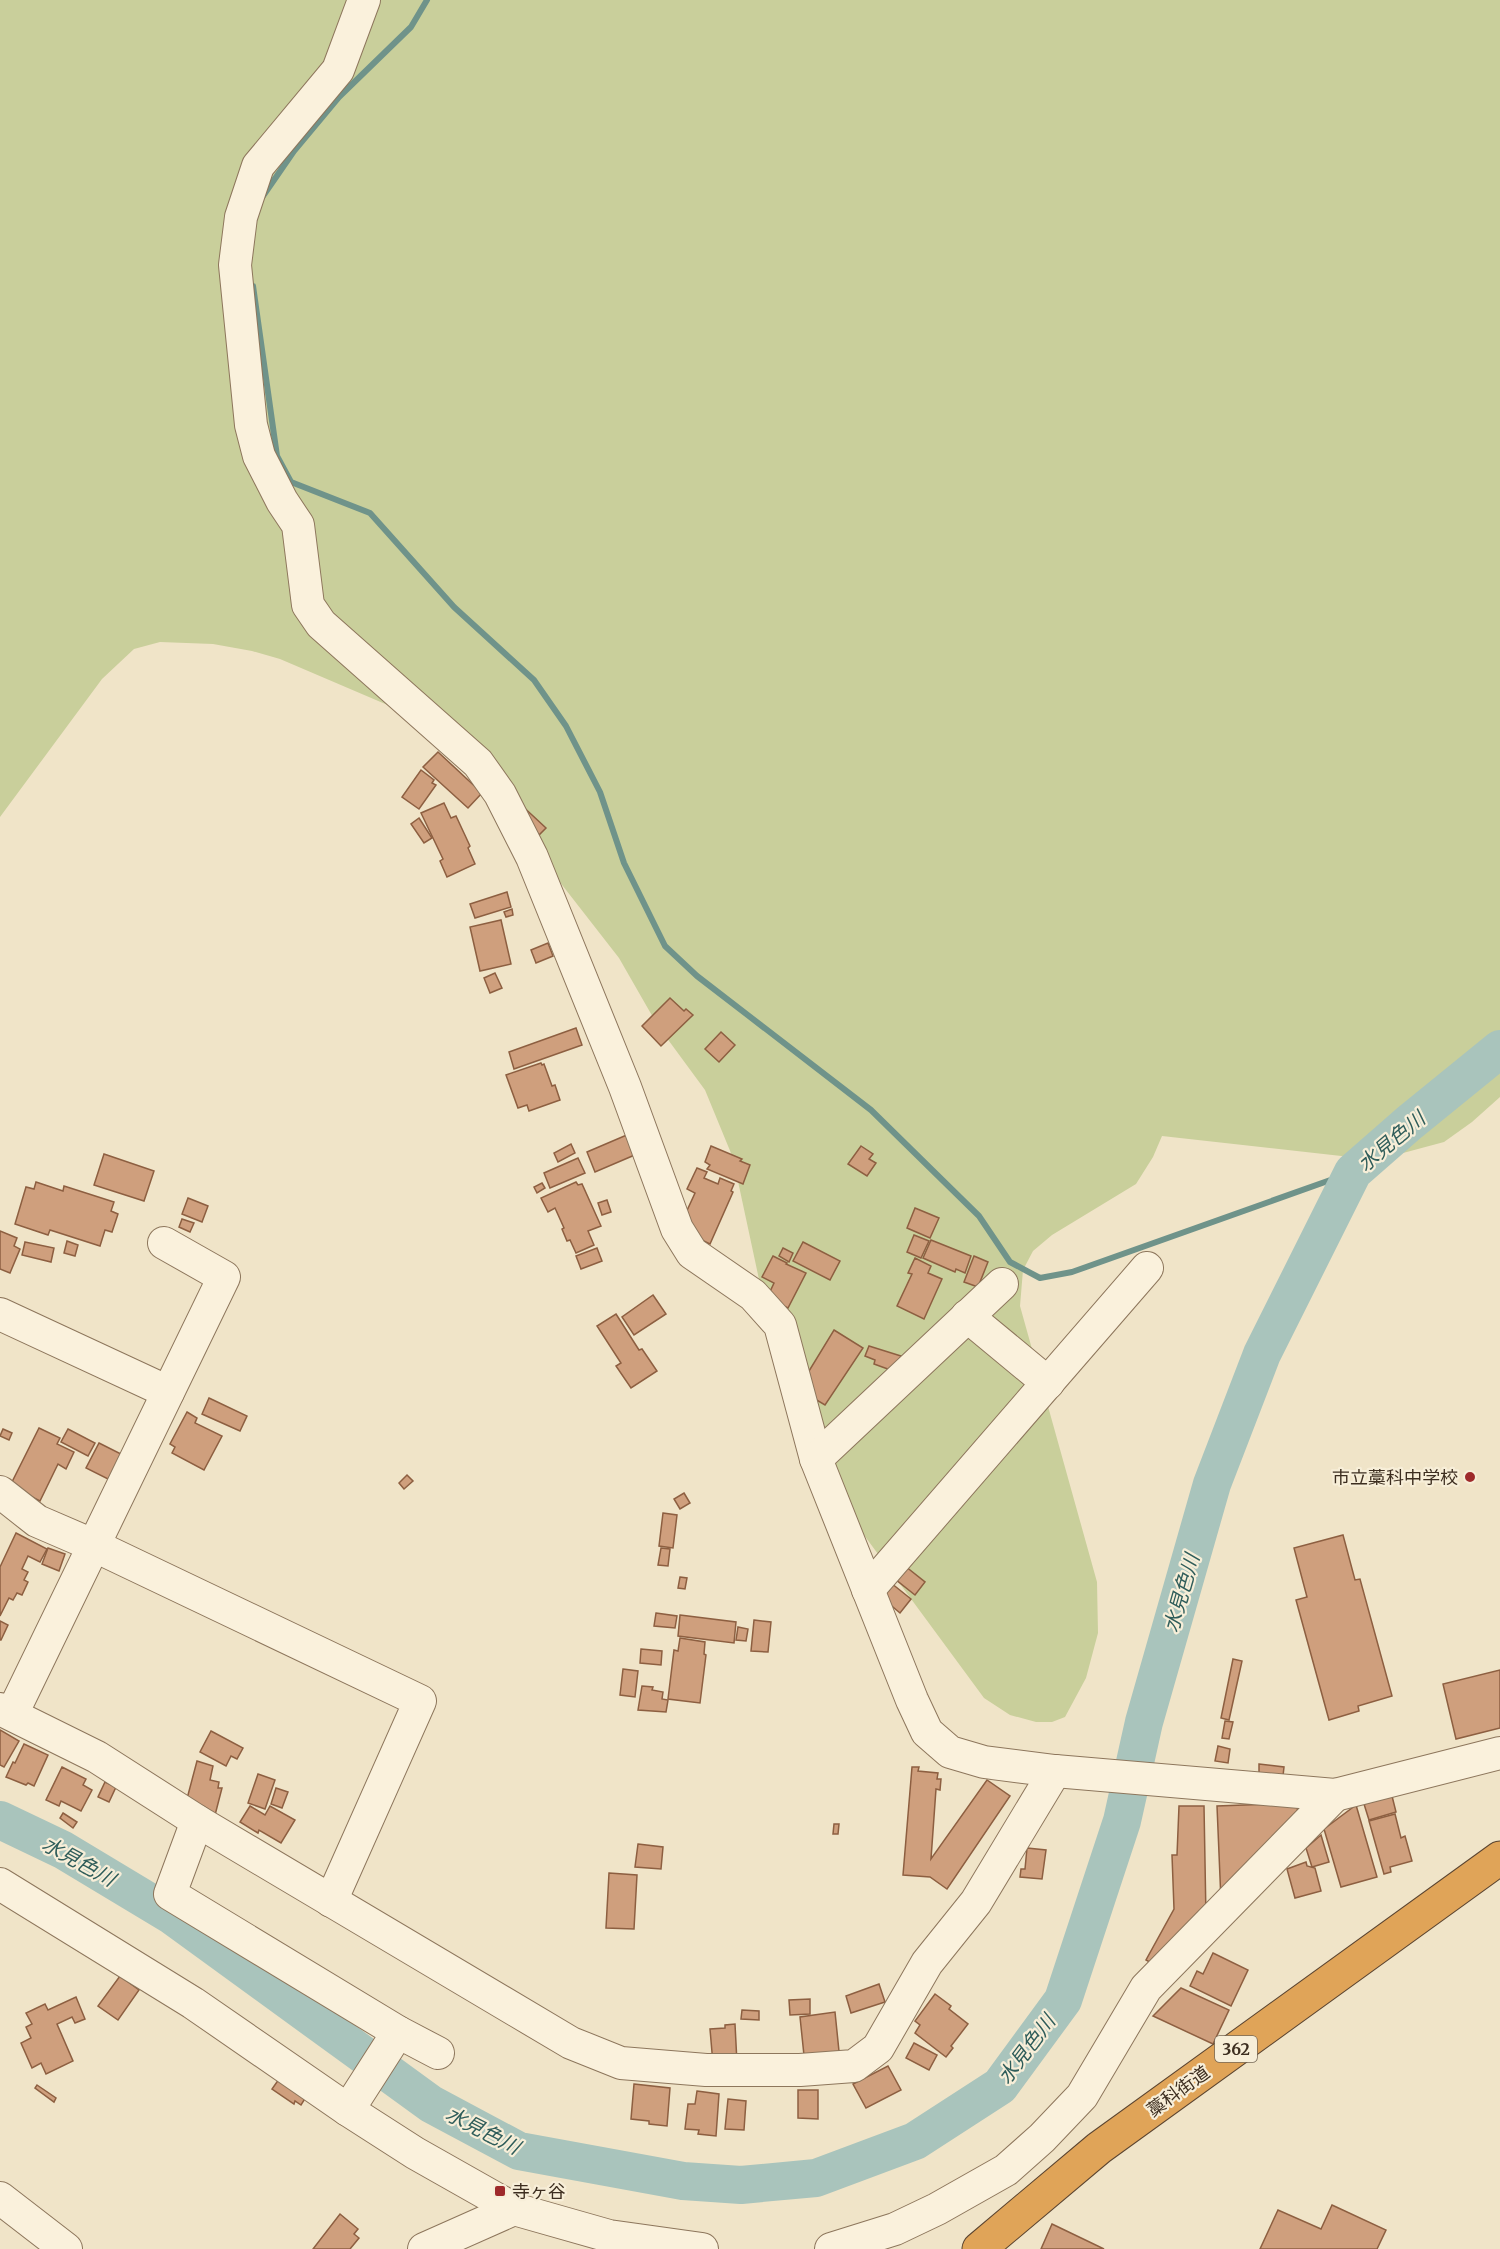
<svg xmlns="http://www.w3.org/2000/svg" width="1500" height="2249" viewBox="0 0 1500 2249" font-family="Merriweather,'Noto Sans JP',serif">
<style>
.green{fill:#c9cf9b}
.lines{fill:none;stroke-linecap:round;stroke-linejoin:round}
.stream{stroke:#6f938a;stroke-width:6}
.river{stroke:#a9c4bc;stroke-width:38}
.building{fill:#cf9f7d;stroke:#8d5f41;stroke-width:1.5}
.minor-casing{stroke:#8d765c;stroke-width:34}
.highway-casing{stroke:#5b4430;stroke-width:35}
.minor{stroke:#faf1dc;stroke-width:32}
.highway{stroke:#e0a458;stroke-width:33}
.poi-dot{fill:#9e2a2b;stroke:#f7eed8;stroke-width:2}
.labels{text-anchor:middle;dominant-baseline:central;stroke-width:4.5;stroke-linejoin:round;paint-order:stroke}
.shield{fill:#f7eed8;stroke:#756857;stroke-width:1.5}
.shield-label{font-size:16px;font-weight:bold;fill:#3d2e20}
.poi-label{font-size:18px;fill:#3d2e20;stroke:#f7eed8;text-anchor:end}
.street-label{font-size:18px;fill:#3d2e20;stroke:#f7eed8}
.water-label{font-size:20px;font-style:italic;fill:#2f5d5a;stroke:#f7eed8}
</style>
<rect width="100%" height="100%" fill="#f0e4c8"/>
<path class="green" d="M0 0H1500V1097L1472 1122 1444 1142 1377 1160 1162 1136 1153 1157 1136 1184 1052 1235 1033 1251 1023 1270 1020 1306 1097 1582 1098 1633 1086 1678 1065 1717 1052 1722H1036L1010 1715 984 1698 811 1463 760 1284 733 1158 705 1090 658 1026 619 958 453 745 411 715 280 659 252 651 213 644 160 642 134 649 102 679 0 817Z"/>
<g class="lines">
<g class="stream">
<path d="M263 196 294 151 339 97 411 27 427 0"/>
<path d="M253 286 277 456 291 482 370 513 454 607 534 680 566 726 600 792 624 863 665 946 697 976 871 1110 979 1216 1010 1262 1040 1278 1072 1272 1353 1172"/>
</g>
<path class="river" d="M0 1820 63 1850 171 1915 431 2104 519 2151 683 2181 741 2185 816 2178 915 2141 1000 2086 1063 2000 1122 1821 1144 1722 1212 1484 1262 1354 1353 1172 1409 1123 1500 1049"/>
</g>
<g class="building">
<path d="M438 752 482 793 468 808 423 767Z"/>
<path d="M421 770 434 780 432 783 436 785 419 809 402 797Z"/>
<path d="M518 802 546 828 531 843Z"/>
<path d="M444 803 451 818 456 816 470 846 468 848 475 864 447 877 440 861 443 859 421 813Z"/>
<path d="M419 818 432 838 424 843 411 824Z"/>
<path d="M507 892 511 907 475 918 470 904Z"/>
<path d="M512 909 513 915 506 917 504 912Z"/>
<path d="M501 920 511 964 480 971 470 927Z"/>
<path d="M548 943 553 956 536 963 531 950Z"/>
<path d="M495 973 502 988 490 993 484 978Z"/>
<path d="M670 998 684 1011 686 1009 693 1015 661 1046 642 1026Z"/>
<path d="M576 1028 582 1045 514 1069 509 1052Z"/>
<path d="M721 1032 735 1045 719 1062 705 1049Z"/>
<path d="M541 1063 542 1065 544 1064 552 1086 555 1085 560 1100 529 1111 527 1105 518 1108 506 1075Z"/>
<path d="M629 1134 637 1154 595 1172 587 1152Z"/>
<path d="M571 1144 575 1153 558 1162 554 1153Z"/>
<path d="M711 1146 742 1159 740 1161 750 1165 743 1184 707 1169 710 1165 705 1162Z"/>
<path d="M861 1146 873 1154 869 1159 876 1163 867 1176 848 1164Z"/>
<path d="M104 1154 154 1171 144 1201 94 1185Z"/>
<path d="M578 1158 585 1173 550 1188 544 1173Z"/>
<path d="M697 1168 707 1172 704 1178 718 1184 720 1178 734 1184 731 1191 733 1192 710 1244 689 1234 684 1217 695 1193 687 1189Z"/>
<path d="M36 1182 63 1191 64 1186 114 1202 111 1211 118 1214 112 1232 105 1230 100 1246 50 1230 48 1235 15 1224 26 1187 34 1189Z"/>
<path d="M576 1182 578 1185 582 1184 601 1226 588 1231 594 1245 576 1253 570 1240 567 1241 562 1229 564 1228 555 1208 548 1212 541 1198Z"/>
<path d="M542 1183 545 1188 537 1193 534 1187Z"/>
<path d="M188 1198 208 1206 202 1222 182 1214Z"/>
<path d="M607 1200 611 1212 602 1215 598 1203Z"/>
<path d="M915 1208 939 1218 930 1238 907 1228Z"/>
<path d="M182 1219 194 1223 190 1232 179 1227Z"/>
<path d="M0 1231 17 1238 14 1246 20 1249 10 1273 0 1269Z"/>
<path d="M914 1235 929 1241 921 1258 907 1252Z"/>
<path d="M931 1240 971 1256 965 1273 956 1269 955 1272 923 1258Z"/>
<path d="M67 1241 78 1245 75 1256 64 1253Z"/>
<path d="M25 1242 54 1248 51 1262 22 1255Z"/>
<path d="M803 1242 840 1261 830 1280 793 1261Z"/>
<path d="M597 1248 602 1261 581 1269 576 1256Z"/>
<path d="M783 1248 793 1253 789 1262 779 1256Z"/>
<path d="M773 1256 787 1263 786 1264 806 1273 788 1308 767 1298 774 1283 762 1277Z"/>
<path d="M974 1256 988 1262 978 1287 964 1282Z"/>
<path d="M915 1258 931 1266 928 1273 942 1279 924 1319 897 1306 912 1274 908 1273Z"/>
<path d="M653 1295 666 1314 634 1335 622 1317Z"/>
<path d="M616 1314 639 1350 642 1349 657 1371 631 1388 616 1366 621 1363 597 1326Z"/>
<path d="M834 1330 863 1348 825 1405 798 1389Z"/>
<path d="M869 1346 901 1356 896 1372 874 1364 875 1360 865 1356Z"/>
<path d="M209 1398 247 1416 240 1431 202 1414Z"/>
<path d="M187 1412 197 1418 195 1423 222 1436 204 1470 172 1453 175 1447 170 1444Z"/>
<path d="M39 1428 60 1438 57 1444 74 1452 66 1469 58 1464 40 1501 10 1486Z"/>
<path d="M3 1429 12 1433 9 1440 0 1436Z"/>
<path d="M68 1429 95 1443 88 1456 61 1442Z"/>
<path d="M99 1443 129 1458 116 1483 86 1468Z"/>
<path d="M407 1475 413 1481 404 1489 399 1483Z"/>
<path d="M684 1493 690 1503 680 1509 674 1499Z"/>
<path d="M663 1513 677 1515 673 1548 659 1546Z"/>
<path d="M16 1533 47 1549 40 1562 28 1556 22 1569 28 1572 24 1580 28 1582 22 1595 17 1593 13 1600 9 1598 0 1616V1567Z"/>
<path d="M1343 1535 1355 1580 1360 1579 1392 1696 1358 1706 1359 1711 1329 1720 1296 1600 1307 1597 1294 1548Z"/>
<path d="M48 1548 65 1554 59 1571 42 1564Z"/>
<path d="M661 1548 670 1549 668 1566 658 1565Z"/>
<path d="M905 1566 925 1582 915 1595 895 1579Z"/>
<path d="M680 1577 687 1578 685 1589 678 1588Z"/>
<path d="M891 1583 911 1599 900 1613 880 1596Z"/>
<path d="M656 1613 677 1616 675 1628 654 1626Z"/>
<path d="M680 1615 736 1622 734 1643 678 1636Z"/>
<path d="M754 1620 771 1622 768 1652 751 1651Z"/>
<path d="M0 1621 8 1625 1 1640H0Z"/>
<path d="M738 1627 748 1629 746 1641 736 1640Z"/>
<path d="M680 1638 705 1642 704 1654 706 1655 700 1703 668 1699 674 1650 678 1651Z"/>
<path d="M641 1649 662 1651 661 1665 640 1663Z"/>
<path d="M1233 1659 1242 1661 1229 1720 1221 1718Z"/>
<path d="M623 1669 638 1671 635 1697 620 1695Z"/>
<path d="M1500 1670V1728L1456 1739 1443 1684Z"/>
<path d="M642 1686 653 1687 652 1690 663 1692 662 1699 668 1700 666 1712 638 1710Z"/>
<path d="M1225 1721 1233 1722 1229 1739 1222 1738Z"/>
<path d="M0 1730 19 1741 4 1767 0 1765Z"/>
<path d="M211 1731 243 1748 237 1759 231 1756 226 1766 200 1752Z"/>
<path d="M24 1744 48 1755 34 1786 28 1783 26 1785 6 1777 13 1762 15 1763Z"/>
<path d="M1218 1746 1230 1749 1228 1763 1215 1761Z"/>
<path d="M197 1761 213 1766 210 1780 219 1782 218 1788H222L214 1819 184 1810Z"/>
<path d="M1259 1764 1284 1767 1283 1776 1259 1774Z"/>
<path d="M62 1767 86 1779 83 1785 92 1790 81 1811 61 1801 59 1806 46 1800Z"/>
<path d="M912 1767H919L918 1771 938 1773 937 1779H941L940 1790 936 1789 931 1859 987 1780 1010 1796 947 1889 930 1877 903 1875Z"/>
<path d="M258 1774 275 1780 265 1809 248 1803Z"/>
<path d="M105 1782 116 1787 109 1802 98 1797Z"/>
<path d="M276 1788 288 1792 282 1808 271 1804Z"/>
<path d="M1392 1796 1396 1812 1369 1820 1364 1804Z"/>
<path d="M1297 1803 1298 1818 1221 1901 1217 1806Z"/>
<path d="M1356 1805 1377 1877 1341 1887 1324 1829Z"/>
<path d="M250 1806 265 1815 270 1806 295 1820 281 1843 259 1830 258 1833 240 1822Z"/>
<path d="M1179 1806H1204L1206 1918 1160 1968 1146 1960 1174 1909 1172 1855H1177Z"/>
<path d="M63 1813 77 1822 73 1828 60 1818Z"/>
<path d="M1395 1814 1401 1838 1405 1836 1412 1861 1390 1867 1391 1872 1384 1874 1369 1821Z"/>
<path d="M834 1824H839L838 1834H833Z"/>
<path d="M1321 1835 1329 1862 1312 1867 1306 1848Z"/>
<path d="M638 1844 663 1847 661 1869 635 1867Z"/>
<path d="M1027 1848 1046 1850 1042 1879 1020 1877 1021 1869H1025Z"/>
<path d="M1306 1862 1307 1866 1315 1868 1321 1891 1295 1898 1287 1869Z"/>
<path d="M609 1873 637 1875 634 1929 606 1928Z"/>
<path d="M1213 1953 1248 1970 1231 2006 1190 1986 1197 1971 1203 1974Z"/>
<path d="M120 1976 139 1990 118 2020 98 2006Z"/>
<path d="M879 1984 885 2002 851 2013 846 1996Z"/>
<path d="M1181 1988 1229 2010 1213 2044 1153 2016Z"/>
<path d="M935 1994 951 2006 949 2009 968 2024 951 2046 953 2048 946 2057 915 2033 920 2025 915 2021Z"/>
<path d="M76 1997 85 2019 75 2023 72 2017 57 2024 73 2061 46 2074 41 2063 32 2068 21 2043 31 2038 26 2027 32 2024 26 2013 45 2004 48 2010Z"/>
<path d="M810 1999V2014L790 2015 789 2000Z"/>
<path d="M742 2010 759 2011V2020L741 2019Z"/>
<path d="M835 2012 840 2061 805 2065 800 2017Z"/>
<path d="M735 2024 737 2063 713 2064 710 2029 725 2028V2025Z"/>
<path d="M914 2043 937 2055 929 2070 906 2058Z"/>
<path d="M888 2066 901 2090 866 2108 853 2084Z"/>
<path d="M279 2079 306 2097 301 2105 295 2101 294 2104 272 2089Z"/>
<path d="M634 2084 670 2088 667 2126 649 2124V2121L631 2119Z"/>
<path d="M37 2085 56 2098 54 2102 35 2088Z"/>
<path d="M798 2090H818V2119L798 2118Z"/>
<path d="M697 2091 719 2094 716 2136 698 2134 699 2130 685 2129 688 2104H695Z"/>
<path d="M728 2099 746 2101 744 2130 725 2129Z"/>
<path d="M1332 2205 1386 2230 1377 2249H1260L1278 2210 1321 2229Z"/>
<path d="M340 2214 358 2229 354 2234 359 2238 350 2249H313Z"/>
<path d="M1052 2224 1104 2249H1041Z"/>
</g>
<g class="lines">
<g class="minor-casing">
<g id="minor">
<path d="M364 0 338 70 258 166 241 217 235 265 251 425 259 456 282 501 298 525 308 605 321 624 478 763 500 794 532 857 625 1087 677 1229 692 1253 753 1295 780 1325 816 1459 912 1700 927 1732 950 1752 984 1762 1055 1771 1335 1795 1500 1753"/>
<path d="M0 1314 168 1392"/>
<path d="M967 1316 1048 1383"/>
<path d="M816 1459 1002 1284"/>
<path d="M0 1492 37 1521 95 1546 420 1701 331 1901"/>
<path d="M868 1590 1147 1268"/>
<path d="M0 1709 97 1757 197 1821 571 2043 621 2063 706 2070H800L854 2066 878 2048 927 1963 976 1902 1055 1771"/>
<path d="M12 1714 224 1277 164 1243"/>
<path d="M197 1821 170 1894 398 2032 438 2053"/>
<path d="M0 1884 193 2003 348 2110 415 2153 514 2209 609 2236 702 2249"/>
<path d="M348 2110 398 2032"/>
<path d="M0 2198 66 2249"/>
<path d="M424 2249 514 2209"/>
<path d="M831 2249 895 2229 937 2209 1006 2170 1042 2138 1082 2096 1146 1988 1335 1795"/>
</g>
</g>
<g class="highway-casing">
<path id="highway" d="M979 2249 1099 2148 1500 1858"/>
</g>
<use href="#minor" class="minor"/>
<use href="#highway" class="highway"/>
</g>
<g class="poi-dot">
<circle cx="1470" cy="1477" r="6"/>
<rect x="494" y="2185" width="12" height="12" rx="3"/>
</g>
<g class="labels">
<rect class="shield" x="1215" y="2036" width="42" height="26" rx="4.5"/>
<g class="shield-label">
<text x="1236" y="2049">362</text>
</g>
<g class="poi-label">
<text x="1458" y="1477">市立藁科中学校</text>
<text x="512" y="2191" text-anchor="start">寺ヶ谷</text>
</g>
<g class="street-label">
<text transform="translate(1178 2091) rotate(-36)">藁科街道</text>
</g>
<g class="water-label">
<text transform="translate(1391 1141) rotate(-40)">水見色川</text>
<text transform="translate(1181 1593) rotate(-74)">水見色川</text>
<text transform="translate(79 1861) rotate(29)">水見色川</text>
<text transform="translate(1026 2049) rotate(-53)">水見色川</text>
<text transform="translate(483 2130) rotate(27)">水見色川</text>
</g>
</g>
</svg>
